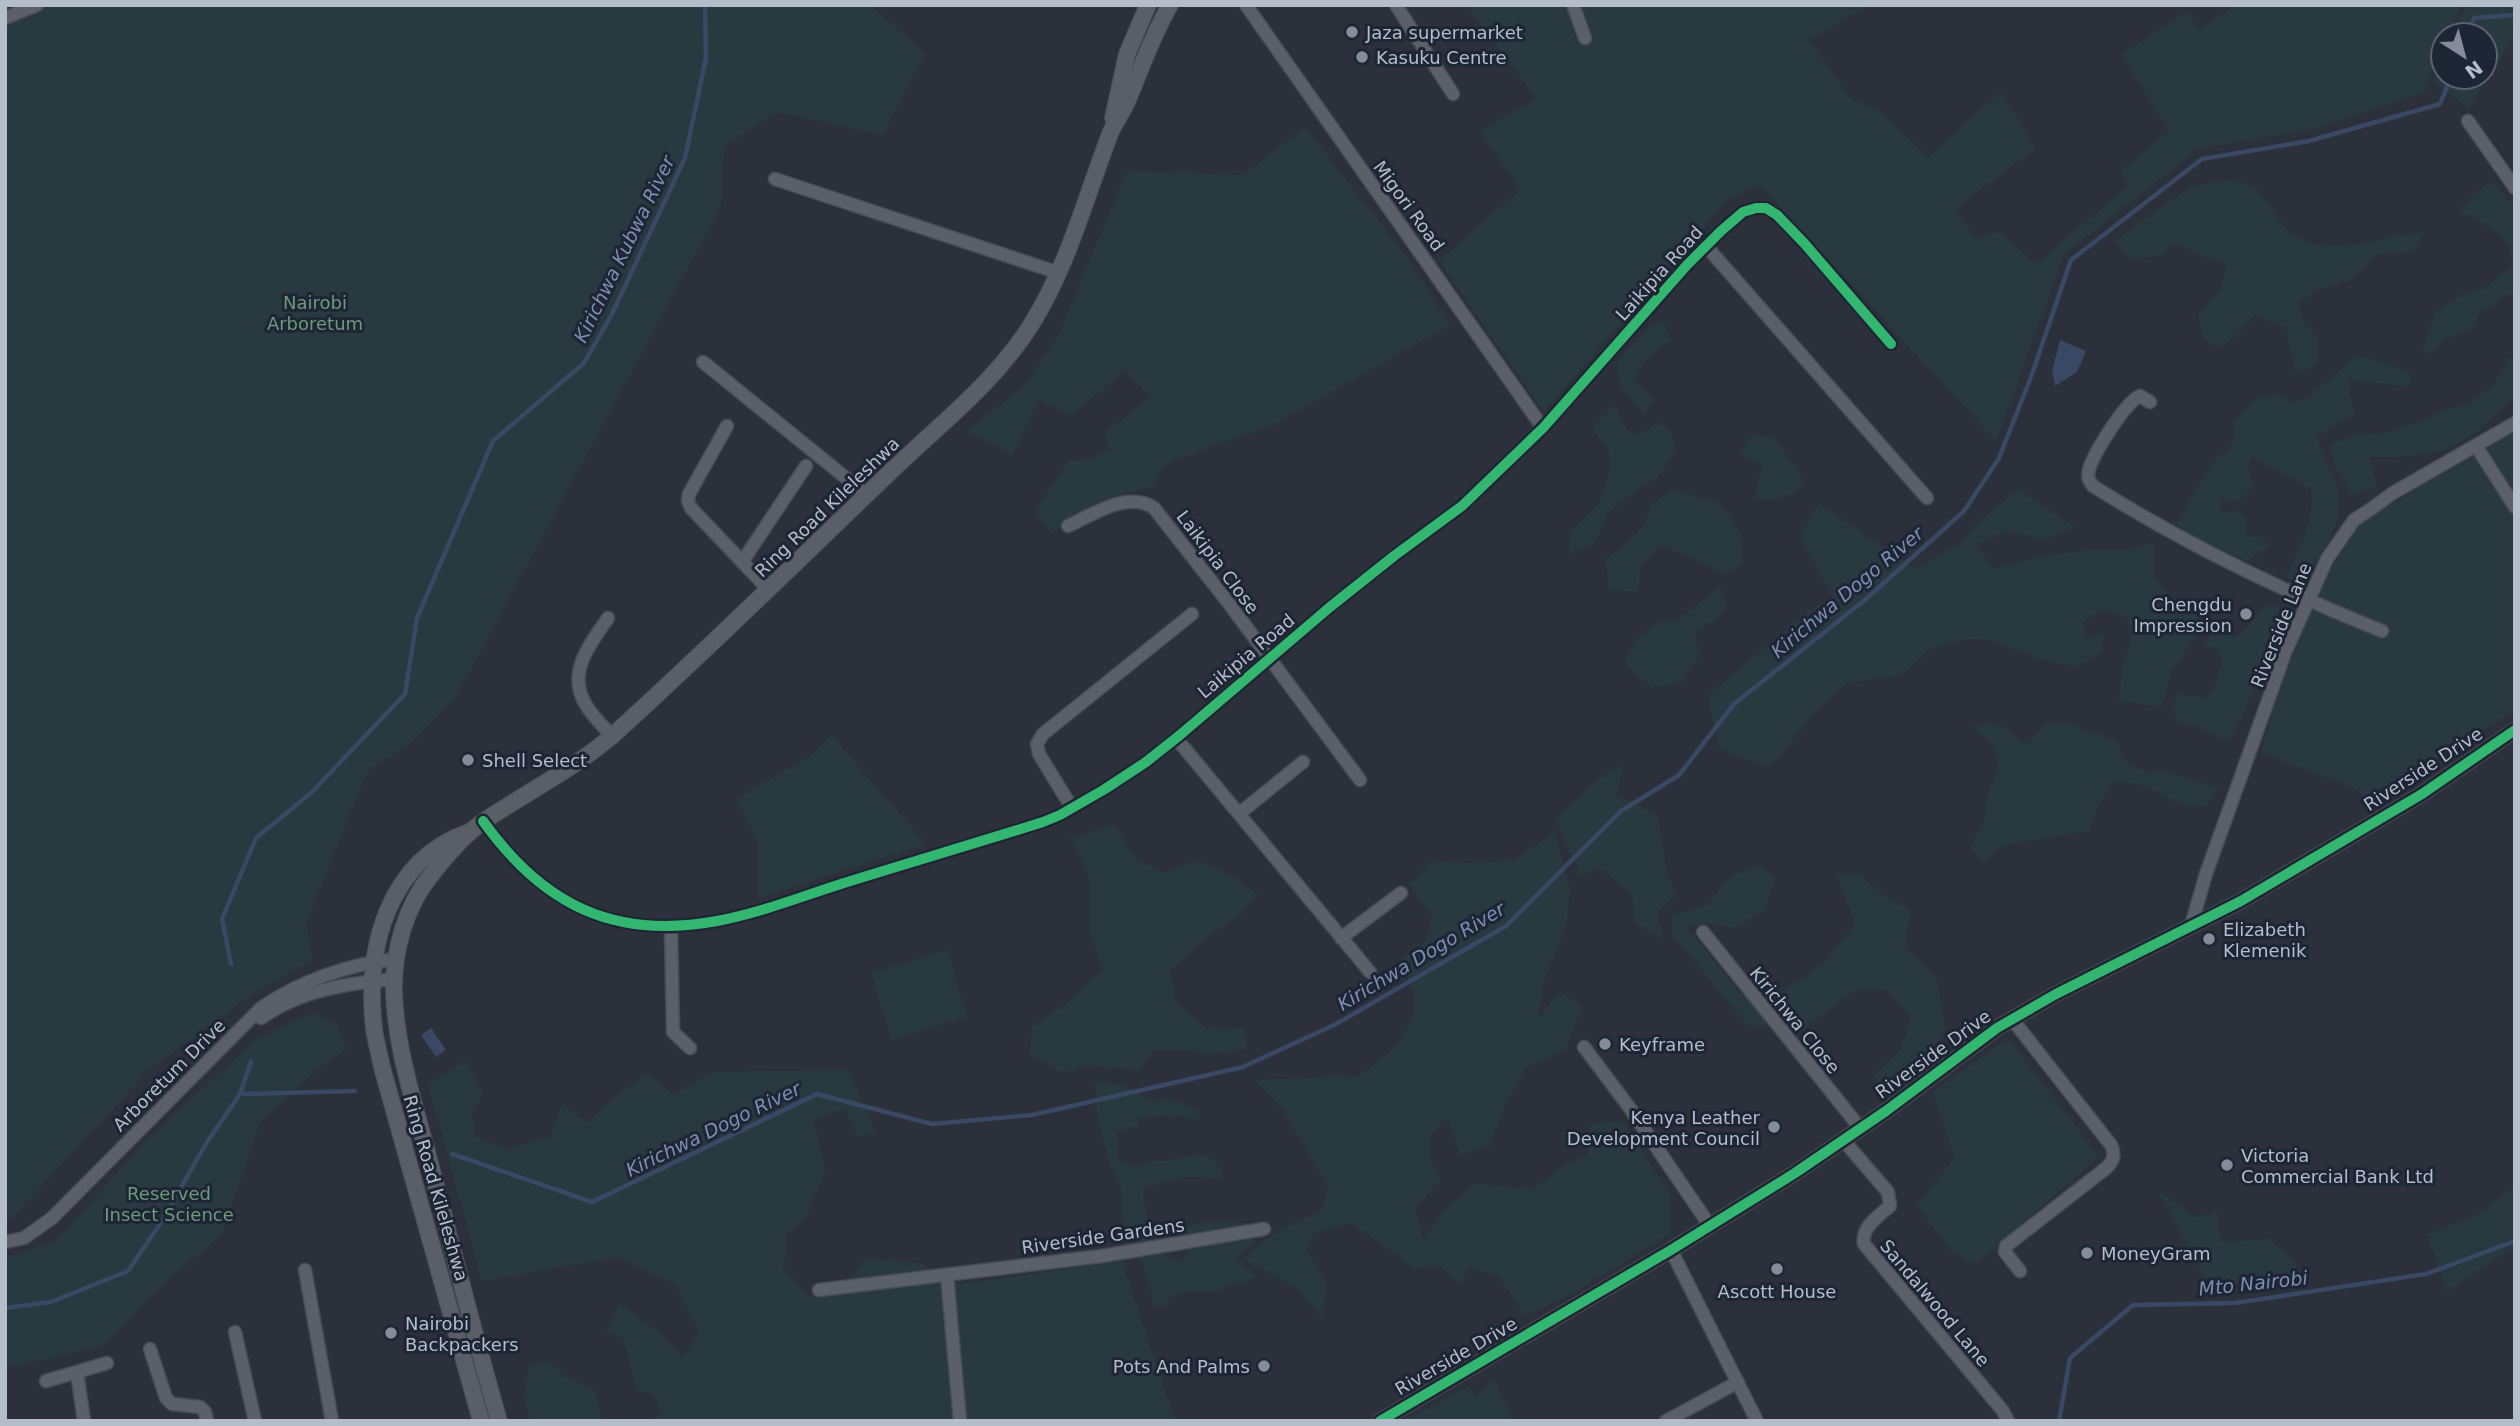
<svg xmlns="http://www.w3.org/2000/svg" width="2520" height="1426" viewBox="0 0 2520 1426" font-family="'DejaVu Sans',sans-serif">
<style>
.green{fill:#283a40}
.water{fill:#394865}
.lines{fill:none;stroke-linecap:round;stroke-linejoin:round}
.stream{stroke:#394865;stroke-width:4.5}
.minor-casing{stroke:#474b52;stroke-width:15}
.tertiary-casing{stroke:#474b52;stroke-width:17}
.secondary-casing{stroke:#474b52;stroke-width:18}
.minor{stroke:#5b5f68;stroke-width:12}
.tertiary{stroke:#5b5f68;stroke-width:14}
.secondary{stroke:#5a5e66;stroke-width:16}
.cycleway-casing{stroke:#1e2535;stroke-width:15}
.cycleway{stroke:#33b770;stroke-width:10}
.poi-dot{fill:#858b98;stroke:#1e2535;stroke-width:2.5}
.labels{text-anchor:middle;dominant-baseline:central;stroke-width:6;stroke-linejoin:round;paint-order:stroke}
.poi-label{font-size:18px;fill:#b5bcca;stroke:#1e2535;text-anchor:start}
.street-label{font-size:18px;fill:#b5bcca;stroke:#1e2535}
.park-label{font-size:18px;fill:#6c9b7b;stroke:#1e2535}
.water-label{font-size:19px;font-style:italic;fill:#7c8eb2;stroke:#1e2535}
</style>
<rect width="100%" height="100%" fill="#2b303a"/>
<g class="green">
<path d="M31 5H871L925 54 882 135 778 112 724 146 721 206 456 697 413 742 368 770 306 924 313 961 260 989 148 1071 11 1219 5 1218V15Z"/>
<path d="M1466 5H1870L1809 40 1852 100 1877 108 1928 157 2001 92 2036 149 1965 201 1955 212 1977 239 1999 231 2036 264 2129 185 2120 171 2169 131 2121 54 2186 12 2199 31 2235 5 2461 7 2449 35H2443V48L2424 93 2314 129 2200 148 2064 254 1996 441 1761 186 1730 197 1544 412 1439 261 1520 190 1480 131 1536 98Z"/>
<path d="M2466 5H2515V35L2468 109 2435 82 2443 61V77H2485V35H2454Z"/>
<path d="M1305 127 1410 261 1450 325 1272 426 1168 462 1152 486 1098 502 1051 534 1035 511 1069 460 1090 461 1108 449 1106 431 1150 398 1126 370 1072 415 1039 400 1012 455 967 431 1024 386 1058 336 1127 171 1243 175Z"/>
<path d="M2233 179C2240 183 2251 185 2258 191 2268 200 2274 215 2284 226 2321 265 2379 235 2424 233L2414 252 2378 254 2350 280 2315 290 2299 304 2303 323 2319 339 2317 365 2296 374 2286 328 2255 315 2237 335 2218 349 2203 337 2198 314 2221 290 2227 266 2176 244 2161 255 2132 259 2114 241 2191 186Z"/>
<path d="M2490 181 2515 207V292L2499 300 2495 307 2480 311 2475 328 2445 339 2428 354 2422 350 2436 312 2462 295 2481 290 2512 266 2510 246 2492 228 2459 211 2476 192Z"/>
<path d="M1663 319 1671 340 1648 357 1634 379 1654 400 1644 415 1620 386 1618 361 1646 331Z"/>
<path d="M2356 356 2384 362 2411 375 2408 386 2350 380C2347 391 2353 402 2354 414L2318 436C2319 456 2331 468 2337 486 2348 517 2319 563 2298 583L2286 576C2300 549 2315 520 2311 489L2251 456 2248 468 2254 486 2239 501 2221 498 2220 513 2236 511 2246 521 2245 537 2260 536 2270 545 2247 561 2186 534 2177 523 2212 463 2226 451 2235 439V421L2254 400 2278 393 2294 403 2309 397Z"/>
<path d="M2508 359H2515V399C2497 409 2486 426 2469 437 2438 458 2406 457 2370 457L2377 487 2352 495 2336 467 2329 444 2355 435 2384 433 2426 420 2440 411 2467 405 2494 385Z"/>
<path d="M1615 405C1620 419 1623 432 1639 436L1656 422 1669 430 1676 451 1657 478 1638 488 1608 513 1594 544 1568 554 1571 531 1600 502 1610 472 1608 449 1592 428Z"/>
<path d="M2515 429V711L2441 756 2376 804 2351 787 2261 753 2277 697 2319 589 2359 524Z"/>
<path d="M1752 435 1772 437 1797 468 1804 483C1790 498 1775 504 1755 498L1762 465 1740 454Z"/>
<path d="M1674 488 1703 499 1718 500 1740 531 1743 564 1722 575 1693 558 1660 545 1641 567 1638 592 1609 590 1606 559C1625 545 1649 528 1651 504Z"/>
<path d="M2018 490 2076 527 2042 540 2009 530 1976 545 1993 569 2046 556 2087 550H2125L2155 543V578L2173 600 2204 618 2188 648 2170 673 2162 707 2119 700 2123 664 2132 638 2127 618 2101 610 2083 622 2086 638 2104 632 2102 652 2078 667 2039 659 1991 640 1965 639 1930 649 1903 675 1848 683 1818 709 1770 767 1732 754 1718 745 1708 695 1805 614 1833 596 1800 538 1818 503 1915 569 1962 542 1982 518Z"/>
<path d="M1720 587 1727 607 1717 618 1694 632 1700 655 1683 681 1652 688 1624 662 1640 636 1660 620 1676 621Z"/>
<path d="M2277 603 2283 622C2261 660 2252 704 2229 742L2198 727 2178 723 2172 707 2177 694 2204 698 2217 684 2222 659 2216 649 2204 645 2214 631 2236 637 2250 625 2264 606Z"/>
<path d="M2048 721 2075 726 2116 740 2125 760 2148 773H2168L2218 787 2206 806C2199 806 2189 807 2183 805 2158 795 2142 779 2113 783L2096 810 2089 831 2004 845 1983 862 1970 847 1984 822 1988 793 1999 767 1994 744 1972 726 1998 724 2027 745Z"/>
<path d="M831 735 926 844 758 898 757 840 736 799 811 755Z"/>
<path d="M1623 765 1616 795 1657 815 1664 852 1666 874 1677 894 1657 913 1663 939 1634 922 1632 895 1600 868 1581 876 1555 819 1599 779Z"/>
<path d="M1114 825 1136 858 1164 873 1194 861 1219 867 1258 894 1243 912 1205 938 1170 971 1176 1002 1207 1029 1243 1028 1248 1048 1210 1054 1187 1050H1154L1140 1070 1087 1065 1062 1073 1030 1054 1032 1027 1065 1005 1103 969 1091 938 1089 876 1070 838Z"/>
<path d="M1554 832 1570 889 1567 922 1543 985 1538 1020 1560 991 1583 1006 1565 1050 1526 1068 1504 1106 1490 1145 1460 1156 1448 1116 1430 1136 1429 1159 1441 1179 1415 1208 1424 1241 1444 1210 1476 1183 1532 1190 1561 1167 1587 1155 1590 1124 1623 1121 1670 1195 1669 1234 1572 1294 1526 1316 1499 1276 1469 1267 1460 1284 1438 1265 1416 1269 1351 1223 1315 1232 1306 1249 1327 1282 1322 1318 1295 1286 1243 1259 1278 1231 1323 1209 1328 1185 1283 1110 1254 1080 1359 1076 1399 1044 1415 1013V995L1400 961 1427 940 1432 915 1409 885 1431 861 1466 863 1512 861Z"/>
<path d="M1759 865 1776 877 1764 911 1734 928 1707 923 1687 928 1742 995H1777L1826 962 1855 924 1837 874 1861 875 1882 894 1910 910 1905 948 1936 977 1945 1027 1925 1066 1886 1094 1873 1076 1901 1049 1911 1017 1887 990 1857 989 1804 1029 1748 1026 1672 934V915L1706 906 1732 875Z"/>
<path d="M947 950 967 1017 892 1040 871 973Z"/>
<path d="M316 1012 337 1026 346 1049 316 1071 260 1123 221 1236 166 1281 104 1346 5 1368V1259L57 1240 144 1143 257 1038Z"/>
<path d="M2008 1038 2099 1157 1976 1264 1953 1253 1917 1205 1955 1157 1932 1092Z"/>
<path d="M465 1061 484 1092 472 1114 475 1136 506 1150 551 1136 562 1103 585 1123 646 1073 673 1094 714 1072 849 1070 876 1134 858 1136 845 1109 814 1119 825 1173 807 1214 785 1236 788 1248 783 1267 811 1298 853 1277 865 1258 923 1264 960 1284 1122 1261 1175 1421H647L662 1413 653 1393 637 1391 623 1338 606 1331 620 1303 651 1326 683 1358 699 1332 675 1284 616 1257 482 1281 428 1084Z"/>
<path d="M1095 1082 1125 1085 1149 1100 1179 1102 1198 1110 1200 1120 1176 1115 1139 1118 1137 1126 1117 1133 1119 1161 1136 1167 1150 1160 1166 1161 1193 1155 1208 1156 1222 1169 1224 1180C1191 1175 1172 1175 1143 1190 1144 1214 1154 1234 1164 1255L1182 1262 1187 1254 1185 1228 1205 1222 1256 1223 1253 1243 1237 1258 1257 1277 1212 1292H1185L1170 1296 1167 1305 1155 1308 1144 1265 1123 1245 1127 1236 1123 1220 1120 1185 1109 1162 1097 1117Z"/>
<path d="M2515 1187V1249L2500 1256 2447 1291 2427 1234 2473 1217Z"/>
<path d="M2157 1190 2195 1217 2217 1212 2221 1242 2269 1239 2289 1255 2302 1274 2225 1286 2205 1277Z"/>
<path d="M551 1362 564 1376 595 1389 601 1421H531L524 1400 530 1363Z"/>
<path d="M1494 1379 1513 1421H1404L1469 1386 1476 1398Z"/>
</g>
<g class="water">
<path d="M2060 340 2086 351 2077 372 2055 386 2052 371Z"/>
<path d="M431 1028 446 1050 436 1057 421 1035Z"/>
</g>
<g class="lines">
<g class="stream">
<path d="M2467 35 2474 18 2515 15"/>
<path d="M231 964 222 919 256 838 311 793 405 694 417 618 493 441 584 363 612 314 685 158 706 58 705 5"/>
<path d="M240 1094 355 1091"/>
<path d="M452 1154 592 1202 817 1094 932 1124 1032 1115 1243 1067 1336 1024 1506 926 1621 811 1679 775 1734 704 1866 599 1964 511 1999 458 2031 377 2071 260 2202 159 2309 141 2440 104 2451 77"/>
<path d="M5 1308 51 1302 128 1271 162 1221 207 1142 240 1094 251 1062"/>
<path d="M2059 1421 2070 1358 2133 1305 2235 1303 2426 1274 2515 1241"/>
</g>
<g class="minor-casing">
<g id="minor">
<path d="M1246 5 1543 428"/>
<path d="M1396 5 1453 94"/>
<path d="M1573 5 1585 38"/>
<path d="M5 18 37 5"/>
<path d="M2468 121 2515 188"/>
<path d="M775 179 1059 273"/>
<path d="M1706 246 1927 498"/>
<path d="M703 362 867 495"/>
<path d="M2150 402 2140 396C2126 401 2093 454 2089 470 2087 477 2089 481 2093 486 2185 544 2282 591 2382 631"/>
<path d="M727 426 689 494 688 501 691 508 769 590"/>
<path d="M2476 446 2515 507"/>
<path d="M1068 526C1092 515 1128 490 1154 508L1227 601 1360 780"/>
<path d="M742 562 806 466"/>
<path d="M608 618C590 644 566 673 586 705 592 716 603 726 612 736"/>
<path d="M1176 738 1370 972"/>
<path d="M1072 808 1039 754 1037 744 1043 734 1192 614"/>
<path d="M1240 813 1303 762"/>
<path d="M483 821C543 905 614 940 717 921 760 913 803 896 844 883 911 862 977 843 1043 822L1060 815 1105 789 1146 762 1180 735 1330 607 1394 556 1462 506 1543 428 1687 265 1721 231 1743 212 1756 208H1766L1777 215 1804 243 1891 344"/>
<path d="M2191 926 2206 874 2285 653 2327 559 2354 520 2368 511 2393 493 2515 423"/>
<path d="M671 927 673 1032 690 1048"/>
<path d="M1703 932 1861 1129"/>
<path d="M1341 938 1401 893"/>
<path d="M261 1018C301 990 348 983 395 979"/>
<path d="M2012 1019 2111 1145C2116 1156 2113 1162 2105 1169L2006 1246 2005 1252 2020 1271"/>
<path d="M1584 1047 1629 1107 1710 1226"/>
<path d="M1844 1141 1888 1192 1890 1206C1879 1216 1861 1227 1864 1244L2003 1411 2008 1421"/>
<path d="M5 1242 24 1238 52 1218 261 1008C300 981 349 964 396 959"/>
<path d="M1671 1250 1757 1421"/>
<path d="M305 1270 332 1421"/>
<path d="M947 1275 960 1421"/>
<path d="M819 1290 1102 1256 1264 1229"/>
<path d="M235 1332 255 1421"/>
<path d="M150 1349 166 1398 172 1404 200 1407 205 1412 207 1421"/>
<path d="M77 1372 107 1363"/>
<path d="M46 1381 77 1372 84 1421"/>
<path d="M1666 1421 1738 1382"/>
</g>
</g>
<g class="tertiary-casing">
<path id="tertiary" d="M1380 1421 1671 1250 1795 1173 1886 1111 1997 1028 2056 994 2241 901 2422 794 2515 730"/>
</g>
<g class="secondary-casing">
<g id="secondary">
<path d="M1113 118 1127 54 1148 5"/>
<path d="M469 832C387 861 365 949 374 1029 376 1043 380 1057 383 1071L481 1421"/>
<path d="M499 1421C474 1334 452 1247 429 1159 415 1106 396 1049 394 993 393 952 405 906 432 874 446 856 465 834 484 821 527 792 572 770 612 736 705 652 794 564 885 477 935 428 993 385 1031 325 1068 266 1085 199 1110 134 1114 123 1122 113 1127 102 1141 69 1152 36 1170 5"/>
</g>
</g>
<use href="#minor" class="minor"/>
<use href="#tertiary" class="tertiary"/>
<use href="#secondary" class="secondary"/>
<g class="cycleway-casing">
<g id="cycleway">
<path d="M483 821C543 905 614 940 717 921 760 913 803 896 844 883 911 862 977 843 1043 822L1060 815 1105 789 1146 762 1180 735 1330 607 1394 556 1462 506 1543 428 1687 265 1721 231 1743 212 1756 208H1766L1777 215 1804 243 1891 344"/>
<path d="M1380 1421 1671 1250 1795 1173 1886 1111 1997 1028 2056 994 2241 901 2422 794 2515 730"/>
</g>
</g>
<use href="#cycleway" class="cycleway"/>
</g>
<g class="poi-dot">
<circle cx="1352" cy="32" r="7"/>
<circle cx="1362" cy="57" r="7"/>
<circle cx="2246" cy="614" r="7"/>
<circle cx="468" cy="760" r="7"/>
<circle cx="2209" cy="939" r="7"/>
<circle cx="1605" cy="1044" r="7"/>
<circle cx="1774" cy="1127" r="7"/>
<circle cx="2227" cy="1165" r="7"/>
<circle cx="2087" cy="1253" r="7"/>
<circle cx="1777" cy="1269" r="7"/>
<circle cx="391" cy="1333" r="7"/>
<circle cx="1264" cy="1366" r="7"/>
</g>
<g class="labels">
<g class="poi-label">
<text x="1366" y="32">Jaza supermarket</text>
<text x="1376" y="57">Kasuku Centre</text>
<text x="2232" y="604" text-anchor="end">Chengdu<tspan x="2232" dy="21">Impression</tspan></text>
<text x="482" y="760">Shell Select</text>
<text x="2223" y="929">Elizabeth<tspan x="2223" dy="21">Klemenik</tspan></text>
<text x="1619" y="1044">Keyframe</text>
<text x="1760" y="1117" text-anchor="end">Kenya Leather<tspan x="1760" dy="21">Development Council</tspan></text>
<text x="2241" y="1155">Victoria<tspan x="2241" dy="21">Commercial Bank Ltd</tspan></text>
<text x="2101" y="1253">MoneyGram</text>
<text x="1777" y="1291" text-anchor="middle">Ascott House</text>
<text x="405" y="1323">Nairobi<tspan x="405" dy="21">Backpackers</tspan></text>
<text x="1250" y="1366" text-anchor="end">Pots And Palms</text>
</g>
<g class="street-label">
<text transform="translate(1409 206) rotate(54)">Migori Road</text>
<text transform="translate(1659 273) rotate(-48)">Laikipia Road</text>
<text transform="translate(827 507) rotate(-44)">Ring Road Kileleshwa</text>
<text transform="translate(1218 562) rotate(53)">Laikipia Close</text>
<text transform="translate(2281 625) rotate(-68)">Riverside Lane</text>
<text transform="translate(1246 656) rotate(-40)">Laikipia Road</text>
<text transform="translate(2423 769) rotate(-33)">Riverside Drive</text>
<text transform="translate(1795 1020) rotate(51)">Kirichwa Close</text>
<text transform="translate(1933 1054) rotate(-36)">Riverside Drive</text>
<text transform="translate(169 1075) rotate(-45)">Arboretum Drive</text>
<text transform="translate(436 1188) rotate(74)">Ring Road Kileleshwa</text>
<text transform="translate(1103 1236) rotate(-8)">Riverside Gardens</text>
<text transform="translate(1935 1303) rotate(50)">Sandalwood Lane</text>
<text transform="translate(1456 1356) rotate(-30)">Riverside Drive</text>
</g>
<g class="park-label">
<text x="315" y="302">Nairobi<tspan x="315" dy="21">Arboretum</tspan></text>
<text x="169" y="1193">Reserved<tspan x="169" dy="21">Insect Science</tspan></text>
</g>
<g class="water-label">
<text transform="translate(624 249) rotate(-64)">Kirichwa Kubwa River</text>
<text transform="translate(1847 592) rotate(-40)">Kirichwa Dogo River</text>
<text transform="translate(1421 956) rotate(-31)">Kirichwa Dogo River</text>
<text transform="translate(713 1129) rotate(-26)">Kirichwa Dogo River</text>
<text transform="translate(2253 1283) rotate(-6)">Mto Nairobi</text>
</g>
</g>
<rect width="2520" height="1426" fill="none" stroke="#b5bcca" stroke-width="14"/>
<g transform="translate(2464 56) rotate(144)"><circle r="33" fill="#1e2535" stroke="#5a6171" stroke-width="2"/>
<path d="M0-5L12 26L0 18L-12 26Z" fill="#858b98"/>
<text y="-10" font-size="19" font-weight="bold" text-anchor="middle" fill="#b5bcca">N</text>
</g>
</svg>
